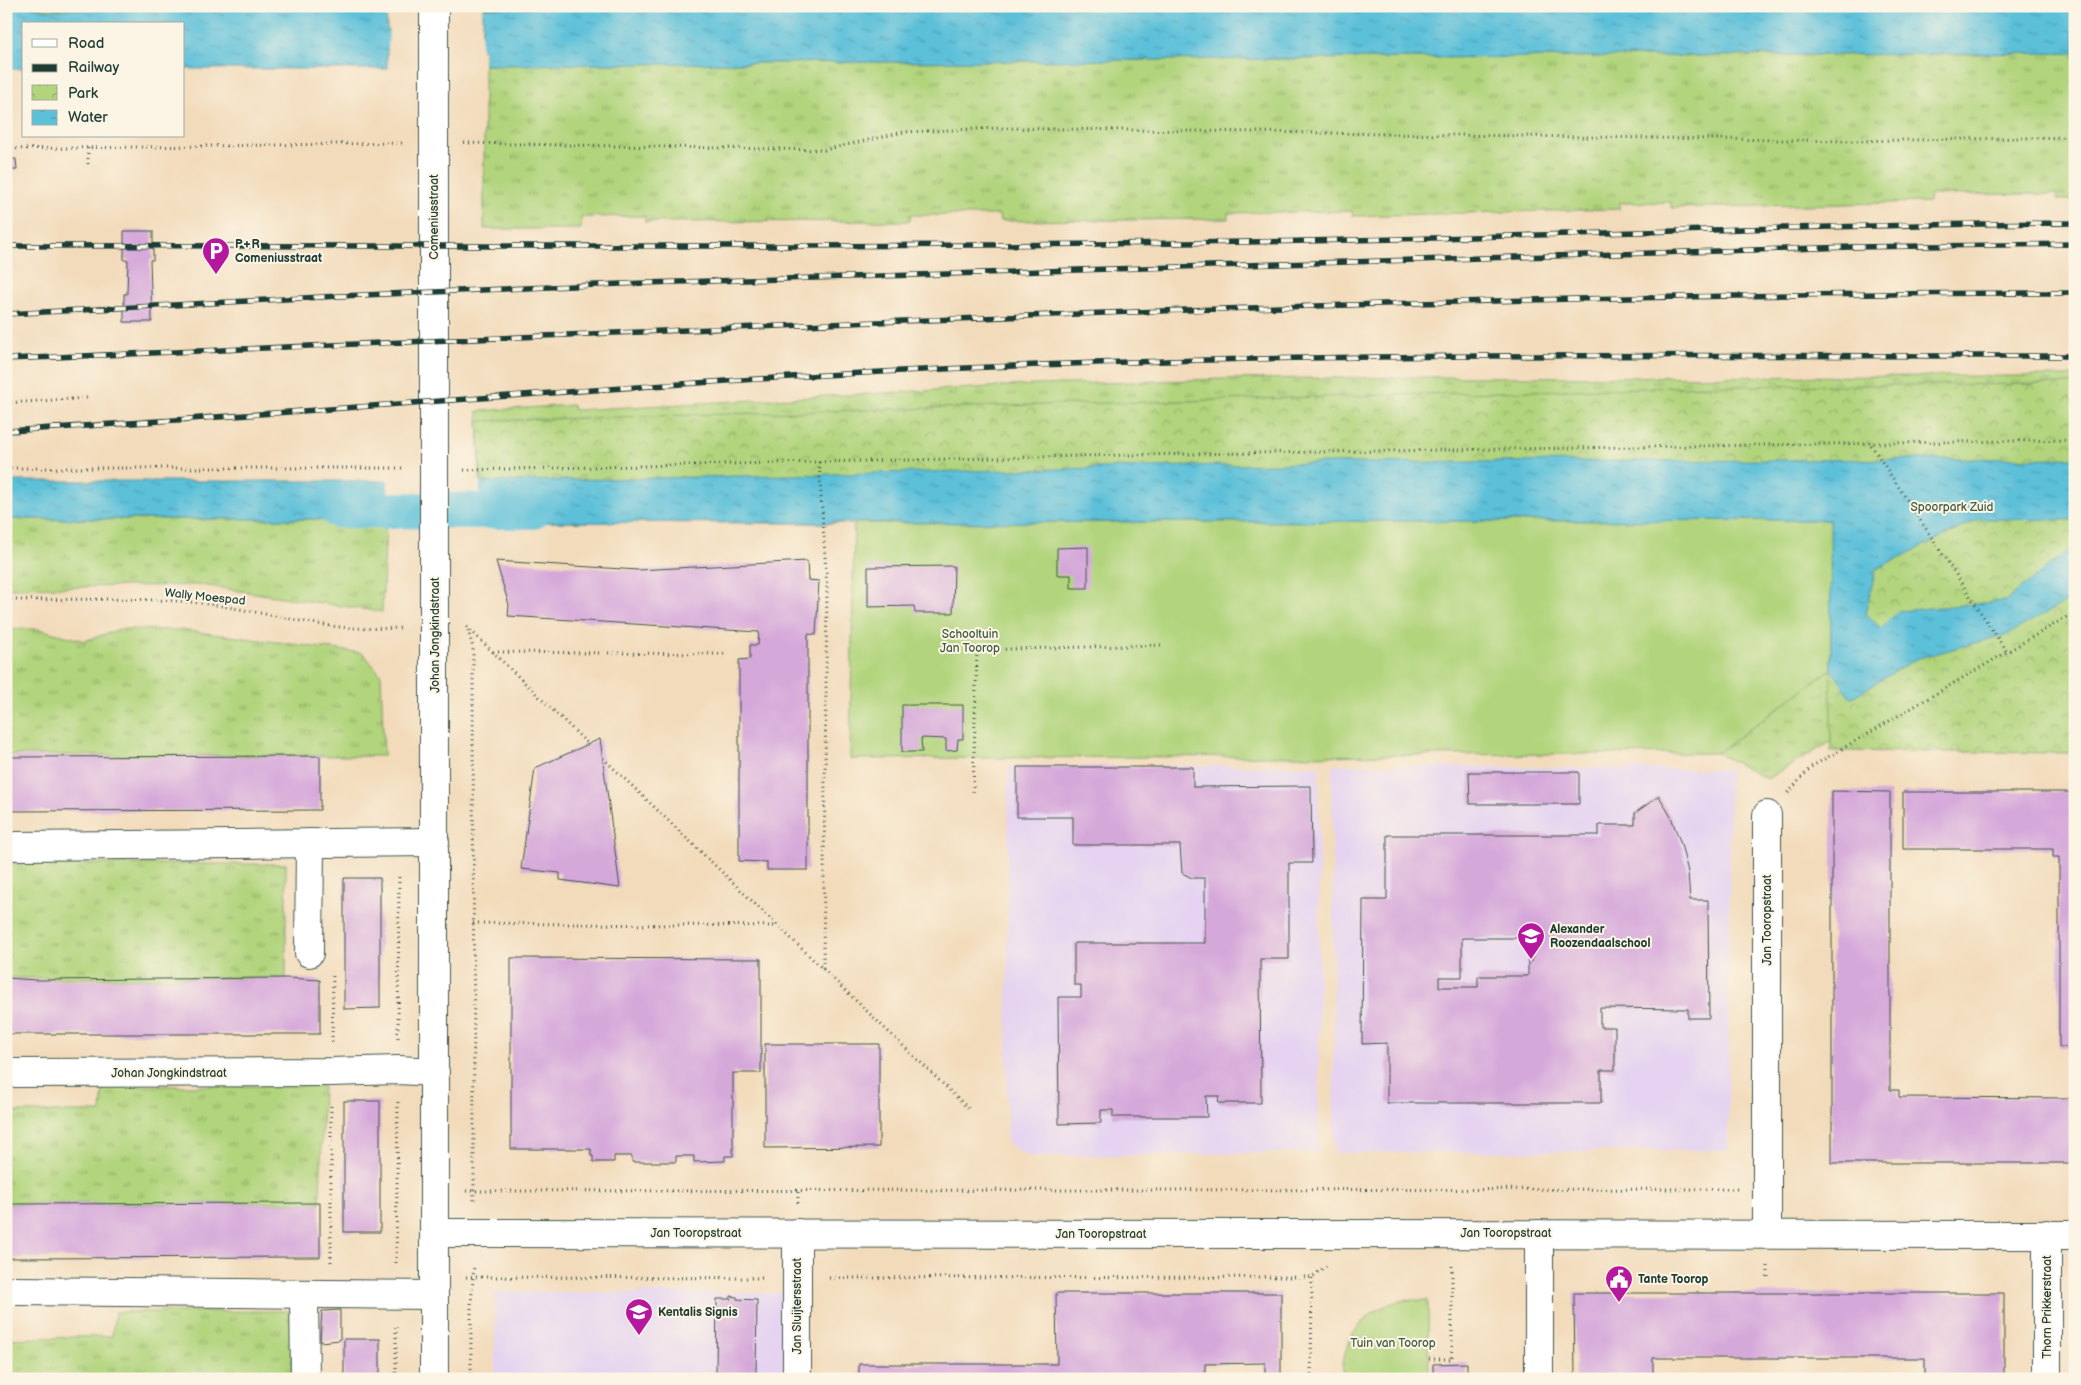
<svg xmlns="http://www.w3.org/2000/svg" width="2081" height="1385" viewBox="0 0 2081 1385" font-family="'Balsamiq Sans',sans-serif">
<style>
.built{fill:#e5d3f1}
.grass{fill:url(#grass-tufts);stroke:#688858}
.forest{fill:url(#forest-crowns);stroke:#567a50}
.park{fill:url(#park-crowns);stroke:#688858}
.garden{fill:#b1d47c;stroke:#688858}
.water{fill:url(#water-ripples);stroke:#3d7e86}
.pier{fill:#f2dbbb}
.lines{fill:none;stroke-linecap:round;stroke-linejoin:round}
.canal{stroke:#5bc0d9;stroke-width:36}
.building{fill:#d5a8da;fill-rule:evenodd}
.minor-casing{stroke:#3f5548;stroke-width:30}
.path{stroke:#3f5548;stroke-width:3;stroke-dasharray:1 4;stroke-linecap:butt}
.minor{stroke:#fff;stroke-width:28}
.rail-casing{stroke:#1f3d34;stroke-width:5.5}
.rail{stroke:#fcf5e5;stroke-width:4;stroke-dasharray:11;stroke-linecap:butt}
.labels{text-anchor:middle;dominant-baseline:central;stroke-width:4;stroke-linejoin:round;paint-order:stroke}
.street-label{font-size:12px;fill:#1f3d34;stroke:#fcf5e5}
.poi-label{font-size:12px;font-weight:bold;fill:#1f3d34;stroke:#fcf5e5;text-anchor:start}
.park-label{font-size:12px;fill:#3c5b42;stroke:#fcf5e5}
</style>
<defs>
<pattern id="grass-tufts" width="24" height="20" patternUnits="userSpaceOnUse" patternTransform="scale(1.25)"><rect width="24" height="20" fill="#b1d47c"/><path d="M3 7l-1-3M5 7V3M7 7l1-3M15 17l-1-3M17 17v-4M19 17l1-3" fill="none" stroke="#8fad66"/></pattern>
<pattern id="forest-crowns" width="20" height="18" patternUnits="userSpaceOnUse" patternTransform="scale(1.25)"><rect width="20" height="18" fill="#8cb66c"/><path d="M2 6a3 3 0 1 1 6 0M12 15a3 3 0 1 1 6 0" fill="none" stroke="#72955a"/></pattern>
<pattern id="park-crowns" width="20" height="18" patternUnits="userSpaceOnUse" patternTransform="scale(1.25)"><rect width="20" height="18" fill="#b1d47c"/><path d="M2 6a3 3 0 1 1 6 0M12 15a3 3 0 1 1 6 0" fill="none" stroke="#8fad66"/></pattern>
<pattern id="water-ripples" width="26" height="14" patternUnits="userSpaceOnUse" patternTransform="scale(1.25)"><rect width="26" height="14" fill="#5bc0d9"/><path d="M2 4q2-2 4 0t4 0M15 11q2-2 4 0t4 0" fill="none" stroke="#4b9db1"/></pattern>
</defs>
<rect width="100%" height="100%" fill="#fcf5e5"/>
<filter id="ink" filterUnits="userSpaceOnUse"><feTurbulence type="fractalNoise" baseFrequency=".02" numOctaves="2"/><feDisplacementMap in="SourceGraphic" scale="10" xChannelSelector="R" yChannelSelector="G"/><feConvolveMatrix kernelMatrix="1 2 1 2 8 2 1 2 1" color-interpolation-filters="sRGB"/></filter>
<filter id="wash" filterUnits="userSpaceOnUse"><feTurbulence type="fractalNoise" baseFrequency=".0096" numOctaves="4" result="noise"/><feDisplacementMap in="SourceGraphic" scale="20" xChannelSelector="R" yChannelSelector="G"/><feGaussianBlur stdDeviation="1.12" result="paint"/><feColorMatrix in="noise" values="0 0 0 0 0 0 0 0 0 0 0 0 0 0 0 0 0 1.4 0 .05"/><feComposite in="paint" operator="in"/></filter>
<g filter="url(#wash)">
<rect width="100%" height="100%" fill="#f2dbbb"/>
<g class="built">
<path d="M1332 765 1730 770 1728 1150 1334 1153Z"/>
<path d="M1008 766H1319V1152L1030 1157 1007 1143Z"/>
<path d="M495 1292 784 1293 783 1379H495Z"/>
</g>
<g class="grass">
<path d="M29 6H345L45 10Z"/>
<path d="M2075 53V200H2057L2056 194 1930 195 1929 202 1671 208V202L1619 203V209L1353 216 1352 211 1228 213V219L1000 221 999 215H910V221L645 222V216L581 217V229H484V65Z"/>
<path d="M2075 376V458L1322 463 480 483 478 411 573 405 574 410 1009 386 1224 379 1433 377Z"/>
<path d="M6 519H386L382 612 201 585 6 588Z"/>
<path d="M6 629H38L85 641 120 629 181 630 363 653 381 675 384 756 6 755Z"/>
<path d="M1993 648 1767 779 1717 753 1831 669 1852 698Z"/>
<rect x="6" y="864" width="280" height="114"/>
<path d="M103 1086H323L320 1203 6 1204V1112H101Z"/>
<path d="M292 1311V1379H6V1339L112 1336 115 1312Z"/>
</g>
<path class="forest" d="M483 6H914L483 8Z"/>
<path class="park" d="M2075 384V753L1831 751 1830 520 815 523 484 522 478 421 1709 386Z"/>
<g class="garden">
<path d="M1831 520V669L1717 753 850 759 854 523Z"/>
<path d="M1428 1300 1429 1379H1342C1341 1342 1363 1308 1401 1301 1409 1299 1420 1301 1428 1300Z"/>
</g>
<g class="water">
<path d="M6 6H29L45 10 386 6 387 30 483 29V8L2075 6V53L484 65V49H387V69H184V24H24V69H6Z"/>
<path d="M2075 458V520L1979 519 1876 569 1865 614 1881 628 1898 611 2005 601 2075 545V597L2008 634 1916 659 1851 698 1831 669 1830 520 854 523 484 522V499L387 500 386 519H6V481H387V484L1322 463Z"/>
</g>
<g class="pier">
<path d="M389 27H481V51H388Z"/>
<path d="M388 479 389 482 480 480V502H389L388 520Z"/>
</g>
<g class="lines">
<path class="canal" d="M337 510 533 511"/>
</g>
<g id="blocks">
<g class="building">
<path d="M6 159H16L17 170H6Z"/>
<path d="M124 231H153V260H150L152 322H124V294H127L128 260H124Z"/>
<path d="M1088 547V588H1071V575H1057V548Z"/>
<path d="M496 561 638 570 807 561 808 580 819 581 816 635 808 634V870H767V862L739 861V660L750 659V645H758L759 632 508 616 509 605Z"/>
<path d="M954 566 953 613H915L914 606 868 607V567Z"/>
<path d="M902 705H963V739H958L957 750 946 751V739L921 738 922 752H902Z"/>
<path d="M600 739 620 888 560 880V873L521 869 535 768Z"/>
<path d="M320 756V810L6 811V757Z"/>
<path d="M1017 767H1193V787L1311 786 1312 863H1289V959H1260L1261 1103H1218L1219 1096H1206L1207 1117H1113V1110H1101V1123L1059 1124 1058 997H1081V985H1074V943H1205V878H1192L1182 873 1180 845H1073V817H1017Z"/>
<path d="M1469 772H1579V804H1470Z"/>
<path d="M1832 791 1890 792V1090H1899V1097L2075 1098V1163H1832Z"/>
<path d="M1903 792H2075V1047H2059V857H2053V849H1903Z"/>
<path d="M1659 796 1671 817 1681 844 1688 872 1690 900H1708L1709 1018H1688V1009L1600 1008V1027H1615V1070H1601V1103H1387V1043L1362 1044 1363 900H1387V835H1599V825H1635V813ZM1462 938H1531L1532 961H1528V976H1478V987H1439V977H1462Z"/>
<path d="M344 878H380V1008L344 1009Z"/>
<path d="M511 958 761 959V1073H733V1156H725V1161L694 1162V1156H676V1162H632V1156H614V1162H593V1156H591V1149H511Z"/>
<path d="M6 978 36 980 286 978 320 980V1034H6Z"/>
<path d="M765 1044H879V1147L765 1148Z"/>
<rect x="344" y="1101" width="36" height="131"/>
<path d="M320 1203V1257L6 1258V1204Z"/>
<path d="M1056 1293H1281V1379H1265V1363L1205 1364V1379H859V1364H1057Z"/>
<path d="M1574 1293H2004V1379H1925V1358H1653V1379H1575Z"/>
<path d="M731 1296 737 1297V1299L757 1300 756 1375 716 1374 717 1299H731Z"/>
<path d="M340 1310V1340L320 1342 322 1311Z"/>
<rect x="344" y="1339" width="36" height="40"/>
<path d="M1467 1363V1379H1433V1364Z"/>
</g>
</g>
</g>
<g filter="url(#ink)">
<use href="#blocks" fill-opacity="0" stroke="#3f5548" stroke-width="1"/>
<g class="lines">
<g class="minor-casing">
<g id="minor">
<path d="M434 6V1379"/>
<path d="M1767 815V1234"/>
<path d="M16 846 435 842"/>
<path d="M309 953 310 843"/>
<path d="M6 1073 331 1072 398 1070 435 1072"/>
<path d="M434 1233 2075 1235"/>
<path d="M1539 1234V1379"/>
<path d="M13 1291 434 1295"/>
<path d="M304 1294 305 1379"/>
<path d="M797 1379V1233"/>
<path d="M2047 1379V1234"/>
</g>
</g>
<g class="path">
<path d="M464 143 824 150 904 132 997 128 1850 141 2075 137"/>
<path d="M88 148V167"/>
<path d="M6 149 403 143"/>
<path d="M6 403 87 398"/>
<path d="M1871 445 2006 651"/>
<path d="M819 462 827 587 823 969"/>
<path d="M6 468H403"/>
<path d="M464 470 1126 455 2075 440"/>
<path d="M6 600C67 600 128 597 189 602 234 606 279 618 324 625 350 629 377 629 403 628"/>
<path d="M467 627 588 744"/>
<path d="M468 630 473 648 474 1201"/>
<path d="M493 652 726 654"/>
<path d="M603 758 970 1110"/>
<path d="M973 792 977 650 1161 645"/>
<path d="M1788 793 1811 767 2075 612"/>
<path d="M473 923 777 926"/>
<path d="M398 1038 399 874"/>
<path d="M332 1042 333 975"/>
<path d="M466 1191 1737 1189"/>
<path d="M798 1203V1191"/>
<path d="M331 1262V1103"/>
<path d="M396 1263 398 1102"/>
<path d="M1768 1266V1278"/>
<path d="M466 1277 765 1278"/>
<path d="M829 1278 1312 1277 1326 1266"/>
<path d="M396 1327V1379"/>
<path d="M1429 1359H1452V1266"/>
<path d="M471 1379V1305L474 1265"/>
<path d="M1311 1379 1312 1277"/>
</g>
<use href="#minor" class="minor"/>
<g class="rail-casing">
<g id="rail">
<path d="M6 246C439 245 873 249 1306 241 1562 236 1818 224 2075 223"/>
<path d="M6 314 340 296 645 283 1852 247 2075 244"/>
<path d="M6 359C696 331 1385 293 2075 293"/>
<path d="M6 431C342 411 677 379 1014 366 1367 352 1721 356 2075 356"/>
</g>
</g>
<use href="#rail" class="rail"/>
</g>
</g>
<defs>
<g id="parking-pin" transform="scale(1.4375)"><path d="M0 17L-7.5 6A9.5 9.5 0 1 1 7.5 6Z" fill="#b5179e" stroke="#fcf5e5"/><path d="M-3.5-5.5H1a3.5 3.5 0 0 1 0 7H-1V5.5H-3.5ZM-1-3.4V-.6H.8a1.4 1.4 0 0 0 0-2.8Z" fill="#fff"/></g>
<g id="school-pin" transform="scale(1.4375)"><path d="M0 17L-7.5 6A9.5 9.5 0 1 1 7.5 6Z" fill="#b5179e" stroke="#fcf5e5"/><path d="M0-5L7-2L0 1L-7-2ZM-4 1L0 2.5L4 1V4Q0 6-4 4Z" fill="#fff"/></g>
<g id="civic-pin" transform="scale(1.4375)"><path d="M0 17L-7.5 6A9.5 9.5 0 1 1 7.5 6Z" fill="#b5179e" stroke="#fcf5e5"/><path d="M-.6-6.5H3V-4.5H.6V-3L4-1V1h2V6H-6V1h2V-1L-.6-3ZM-1.2 2.5V6h2.4V2.5Z" fill="#fff"/></g>
</defs>
<g fill-rule="evenodd">
<use href="#parking-pin" x="216" y="251"/>
<use href="#school-pin" x="1531" y="936"/>
<use href="#civic-pin" x="1619" y="1279"/>
<use href="#school-pin" x="639" y="1312"/>
</g>
<g class="labels">
<g class="street-label">
<text transform="translate(434 217) rotate(-90)">Comeniusstraat</text>
<text transform="translate(205 597) rotate(6)">Wally Moespad</text>
<text transform="translate(435 635) rotate(-90)">Johan Jongkindstraat</text>
<text transform="translate(1767 920) rotate(-90)">Jan Tooropstraat</text>
<text x="169" y="1073">Johan Jongkindstraat</text>
<text x="696" y="1233">Jan Tooropstraat</text>
<text x="1506" y="1233">Jan Tooropstraat</text>
<text x="1101" y="1234">Jan Tooropstraat</text>
<text transform="translate(797 1306) rotate(-90)">Jan Sluijtersstraat</text>
<text transform="translate(2047 1307) rotate(-90)">Thorn Prikkerstraat</text>
</g>
<g class="poi-label">
<text x="235" y="244">P+R<tspan x="235" dy="14">Comeniusstraat</tspan></text>
<text x="1550" y="929">Alexander<tspan x="1550" dy="14">Roozendaalschool</tspan></text>
<text x="1638" y="1279">Tante Toorop</text>
<text x="658" y="1312">Kentalis Signis</text>
</g>
<g class="park-label">
<text x="1952" y="507">Spoorpark Zuid</text>
<text x="970" y="634">Schooltuin<tspan x="970" dy="14">Jan Toorop</tspan></text>
<text x="1393" y="1343">Tuin van Toorop</text>
</g>
</g>
<rect width="2081" height="1385" fill="none" stroke="#fcf5e5" stroke-width="25"/>
<rect x="22" y="22" width="162" height="115" fill="#fcf5e5" stroke="#a4ab9e"/>
<rect x="32" y="39" width="25" height="8" fill="#ffffff" stroke="#a4ab9e"/>
<text x="68" y="48" font-size="15" fill="#1f3d34">Road</text>
<rect x="32" y="64" width="25" height="8" fill="#1f3d34" stroke="#a4ab9e"/>
<text x="68" y="72" font-size="15" fill="#1f3d34">Railway</text>
<rect x="32" y="85" width="25" height="15" fill="url(#park-crowns)" stroke="#a4ab9e"/>
<text x="68" y="98" font-size="15" fill="#1f3d34">Park</text>
<rect x="32" y="110" width="25" height="15" fill="url(#water-ripples)" stroke="#a4ab9e"/>
<text x="68" y="122" font-size="15" fill="#1f3d34">Water</text>
</svg>
